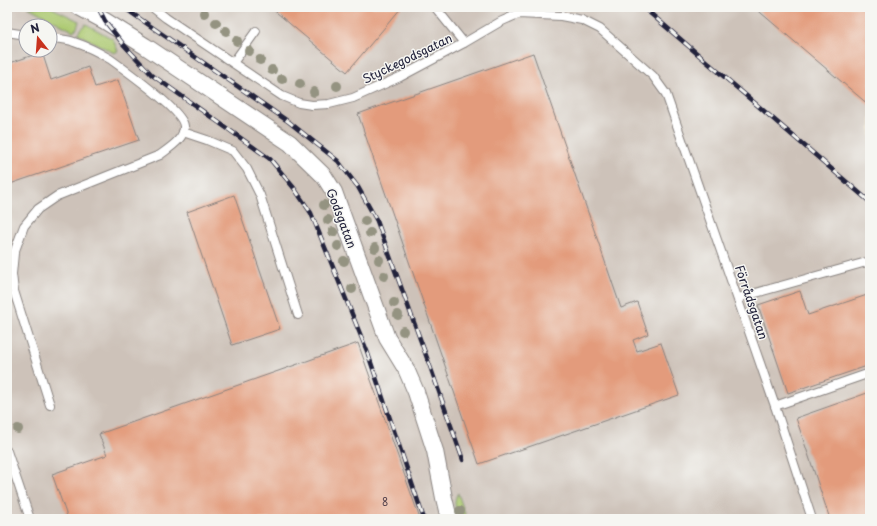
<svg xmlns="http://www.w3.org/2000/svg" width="877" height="526" viewBox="0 0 877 526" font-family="'Playpen Sans',sans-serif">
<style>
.industrial{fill:#cdc2b9;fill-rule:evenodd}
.green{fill:#acc970;stroke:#677656}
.building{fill:#e39b7b}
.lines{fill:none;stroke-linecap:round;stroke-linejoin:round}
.service-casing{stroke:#88827f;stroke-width:10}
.minor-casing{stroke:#88827f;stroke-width:18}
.service{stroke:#fff;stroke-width:8}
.minor{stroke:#fff;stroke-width:16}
.rail-casing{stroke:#22223b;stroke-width:4.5}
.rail{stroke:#f6f6f2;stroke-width:3;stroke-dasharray:9;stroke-linecap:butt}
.tree{fill:#949381}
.labels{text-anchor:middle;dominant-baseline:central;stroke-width:3;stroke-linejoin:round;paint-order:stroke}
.number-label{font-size:10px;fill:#52404b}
.street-label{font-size:12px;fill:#22223b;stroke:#f6f6f2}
</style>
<rect width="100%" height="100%" fill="#f6f6f2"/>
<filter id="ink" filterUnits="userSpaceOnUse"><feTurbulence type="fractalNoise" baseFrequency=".025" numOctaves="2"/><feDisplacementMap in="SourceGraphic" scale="8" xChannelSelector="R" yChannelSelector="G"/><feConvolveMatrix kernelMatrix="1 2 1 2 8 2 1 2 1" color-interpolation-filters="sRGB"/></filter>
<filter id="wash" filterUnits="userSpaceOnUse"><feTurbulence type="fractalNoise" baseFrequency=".012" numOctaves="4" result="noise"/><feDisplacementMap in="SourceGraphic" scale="16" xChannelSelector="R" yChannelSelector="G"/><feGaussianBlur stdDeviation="0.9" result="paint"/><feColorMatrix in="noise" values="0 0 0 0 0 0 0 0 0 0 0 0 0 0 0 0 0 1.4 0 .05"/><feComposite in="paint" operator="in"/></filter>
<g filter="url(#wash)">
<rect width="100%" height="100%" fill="#eee1c3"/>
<path class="industrial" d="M7 7H870V519H7ZM26 26H50V50H26Z"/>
<g class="green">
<path d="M28 7H50L79 21 77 28 73 31Z"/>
<path d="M86 24 113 39 118 51 114 53 78 34 80 29Z"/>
<path d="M458 493 466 517 467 519H459C456 510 452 502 458 493Z"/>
</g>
<g id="blocks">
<g class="building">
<path d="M270 7H402L347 72Z"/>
<path d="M754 7H870V106Z"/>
<path d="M42 52 51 80 88 67 95 87 118 80 139 140 7 185V64Z"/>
<path d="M533 53 621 308 637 302 648 334 633 340 637 351 661 343 679 395 479 464 358 114Z"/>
<path d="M234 195 280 329 232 345 187 212Z"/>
<path d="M800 291 808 315 870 294V365L788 393 758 305Z"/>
<path d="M358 343 420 519H68L52 474 107 455 99 434Z"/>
<path d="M870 392V519H830L796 418Z"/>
</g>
</g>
</g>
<g filter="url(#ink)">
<use href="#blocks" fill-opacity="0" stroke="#88827f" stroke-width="1"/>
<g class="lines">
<g class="service-casing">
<g id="service">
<path d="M152 7 166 18 282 96 299 103 312 105 329 104 353 98 400 77 464 43 500 22 518 14 561 16 582 20 600 29 653 76 666 94 775 406 812 519"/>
<path d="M435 7 464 43"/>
<path d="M7 32 26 35"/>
<path d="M233 63 256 31"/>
<path d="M183 132 207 140 233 151 247 169 260 195 298 315"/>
<path d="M738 298 870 261"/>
<path d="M50 405 14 291 12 274 14 253 24 226 38 209 57 196 160 155C169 148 185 139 184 126 183 111 124 69 110 59 100 53 86 46 74 42 67 39 58 39 50 38"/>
<path d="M775 406 870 373"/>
<path d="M7 451 30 519"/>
</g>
</g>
<g class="minor-casing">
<path id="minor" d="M79 7 105 21 145 46 290 143 324 176 334 192 387 338 406 369 416 392 435 451 444 498 449 519"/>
</g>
<use href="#service" class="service"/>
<use href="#minor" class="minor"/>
<g class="rail-casing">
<g id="rail">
<path d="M98 7 105 21 124 45 152 75 270 159 294 188 311 213 367 351 424 519"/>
<path d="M123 7 289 122 338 161 358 187 377 221 431 369 463 460"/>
<path d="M643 7 870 202"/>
</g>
</g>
<use href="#rail" class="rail"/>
</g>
<g class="tree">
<circle cx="204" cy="13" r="5"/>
<circle cx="216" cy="23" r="5"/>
<circle cx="226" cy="31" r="5"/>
<circle cx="237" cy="41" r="5"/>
<circle cx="249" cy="51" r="5"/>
<circle cx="260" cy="60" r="5"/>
<circle cx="272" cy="70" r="5"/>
<circle cx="282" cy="79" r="5"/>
<circle cx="300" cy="84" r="5"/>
<circle cx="337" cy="86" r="5"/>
<circle cx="314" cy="92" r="5"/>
<circle cx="324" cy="205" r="5"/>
<circle cx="328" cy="220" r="5"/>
<circle cx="365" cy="221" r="5"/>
<circle cx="333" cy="232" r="5"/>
<circle cx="370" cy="233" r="5"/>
<circle cx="338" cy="246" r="5"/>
<circle cx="375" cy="248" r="5"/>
<circle cx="379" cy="260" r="5"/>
<circle cx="344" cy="261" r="5"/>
<circle cx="384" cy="276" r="5"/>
<circle cx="352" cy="289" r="5"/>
<circle cx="394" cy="303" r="5"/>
<circle cx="398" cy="315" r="5"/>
<circle cx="403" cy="331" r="5"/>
<circle cx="18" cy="429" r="5"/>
<circle cx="460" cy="511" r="5"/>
</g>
</g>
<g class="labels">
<g class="number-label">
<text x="385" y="501">8</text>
</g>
<g class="street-label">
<text transform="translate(407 58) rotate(-26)">Styckegodsgatan</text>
<text transform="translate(342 218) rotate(69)">Godsgatan</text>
<text transform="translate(752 302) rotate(71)">Förrådsgatan</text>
</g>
</g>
<rect width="877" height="526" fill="none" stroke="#f6f6f2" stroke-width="24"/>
<g transform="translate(38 38) rotate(343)"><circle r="19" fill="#f6f6f2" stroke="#a1a1a9"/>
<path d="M0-3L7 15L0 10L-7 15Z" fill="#c8321e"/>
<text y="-6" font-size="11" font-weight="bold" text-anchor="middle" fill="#22223b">N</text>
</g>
</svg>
